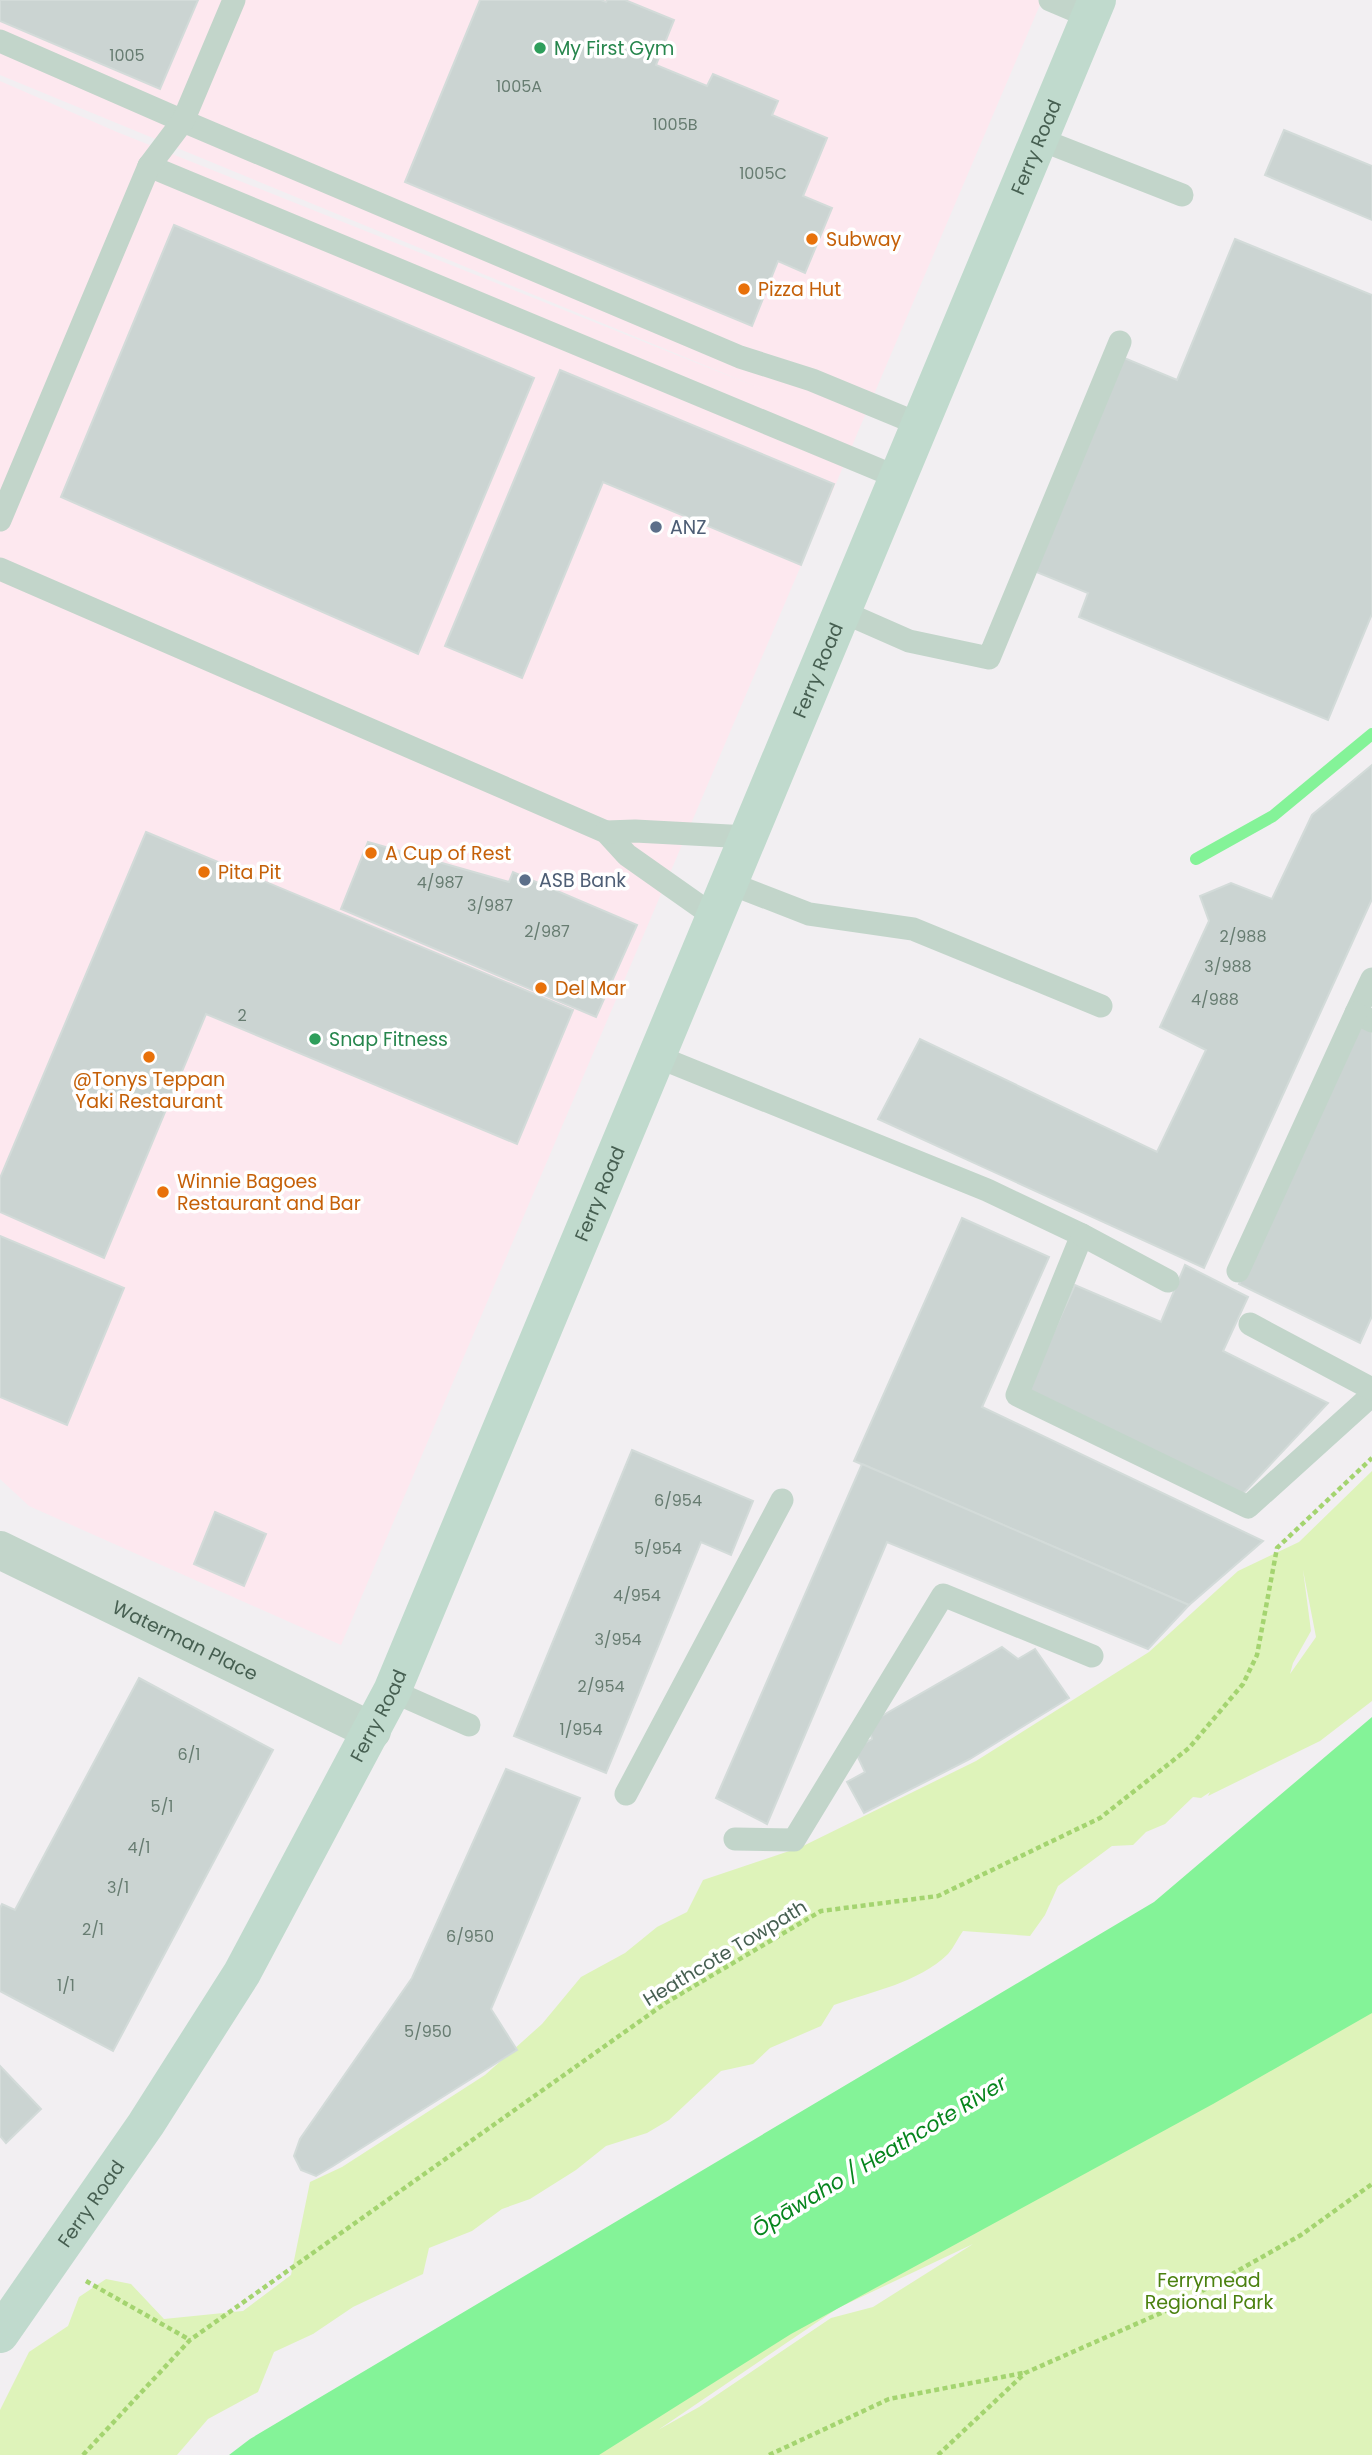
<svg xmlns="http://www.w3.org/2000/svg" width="1372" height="2455" viewBox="0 0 1372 2455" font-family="Poppins,sans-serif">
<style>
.commercial{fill:#fde8ef}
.green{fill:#def3ba;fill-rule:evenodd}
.water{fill:#84f398}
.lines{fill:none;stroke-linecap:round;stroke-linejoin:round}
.stream{stroke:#84f398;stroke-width:12}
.building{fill:#cbd4d2;stroke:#d3dbd9;stroke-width:2}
.path{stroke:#a4d470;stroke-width:4.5;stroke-dasharray:5 3.5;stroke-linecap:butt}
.service{stroke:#c2d5ca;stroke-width:23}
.minor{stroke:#c2d5ca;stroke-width:38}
.secondary{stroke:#c0dacd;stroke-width:38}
.leisure-dot{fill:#2e9e5b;stroke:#fff;stroke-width:2.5}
.food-dot{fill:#e8710a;stroke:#fff;stroke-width:2.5}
.service-dot{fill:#5c6f8a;stroke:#fff;stroke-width:2.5}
.labels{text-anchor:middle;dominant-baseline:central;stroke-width:7;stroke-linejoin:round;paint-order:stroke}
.number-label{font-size:16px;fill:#677c71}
.leisure-label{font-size:19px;fill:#27864d;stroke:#fff;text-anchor:start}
.street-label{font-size:19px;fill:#465f51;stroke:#fff}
.food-label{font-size:19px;fill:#c56008;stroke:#fff;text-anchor:start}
.service-label{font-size:19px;fill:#4e5e75;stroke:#fff;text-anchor:start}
.park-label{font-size:19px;fill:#4b8110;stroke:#fff}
.water-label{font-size:21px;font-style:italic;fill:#06851d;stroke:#fff}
</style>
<rect width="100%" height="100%" fill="#f2eff2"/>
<path class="commercial" d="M0 0H1042L341 1645 29 1506 0 1479V81L117 132 762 389 0 75Z"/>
<g class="green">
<path d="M1372 1471V1701L1320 1741 1208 1796 1210 1792 1201 1798 1193 1797 1165 1824 1146 1832 1133 1845 1112 1846 1058 1886 1045 1915 1030 1936 963 1931C958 1938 954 1947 948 1954 918 1983 873 1991 834 2005L821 2026 770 2048 753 2064 721 2071 669 2120 647 2133 606 2146 576 2170 530 2199 502 2209 472 2231 429 2248 423 2274 353 2307 313 2334 274 2352 258 2392 208 2419 177 2455H0V2410L29 2352 68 2326 79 2297 106 2279 131 2284 164 2319 243 2311 291 2275 310 2182 342 2167 485 2075 542 2024 581 1977 625 1953 657 1927 687 1912 703 1880 801 1847 976 1761 1149 1652 1238 1571 1299 1542ZM1303 1570 1316 1637 1290 1674 1293 1663 1311 1631Z"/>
<path d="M1372 1950V2455H503ZM973 2244 873 2307 831 2318 699 2407 658 2430 838 2308Z"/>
</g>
<path class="water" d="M1372 1717V2013L1213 2104 791 2334 599 2455H229L250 2439 1154 1902Z"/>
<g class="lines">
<path class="stream" d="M1196 859 1273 816 1372 734"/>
</g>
<g class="building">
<path d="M0 0H198L160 89 0 21Z"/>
<path d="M480 0H601L606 2 607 0H625L674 20 656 65 707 86 713 74 778 101 772 115 827 138 803 196 832 208 805 273 778 261 752 326 405 182Z"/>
<path d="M1284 130 1372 166V220L1265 175Z"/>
<path d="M174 225 534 378 418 654 61 497Z"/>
<path d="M1235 239 1372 295V614L1328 720 1079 617 1088 593 1034 571 1122 357 1177 380Z"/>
<path d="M560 370 834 484 801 565 603 482 522 678 445 646Z"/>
<path d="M1372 765V899L1204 1268 878 1119 920 1039 1157 1152 1206 1050 1160 1027 1209 921 1200 896 1231 883 1272 899 1312 815Z"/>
<path d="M146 832 573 1010 517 1144 206 1014 104 1258 0 1212V1178Z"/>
<path d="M368 842 509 882 513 872 637 925 596 1017 341 909Z"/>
<path d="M1361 1026 1372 1031V1316L1360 1343 1239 1284Z"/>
<path d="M962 1218 1049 1257 982 1407 1263 1541 1189 1605 854 1461Z"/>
<path d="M0 1236 124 1288 67 1425 0 1397Z"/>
<path d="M1185 1265 1248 1297 1223 1351 1328 1403 1239 1498 1024 1397 1075 1285 1161 1322Z"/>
<path d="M632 1450 753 1501 731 1555 701 1542 606 1773 514 1736Z"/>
<path d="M862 1464 1189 1605 1148 1649 887 1542 767 1824 716 1798Z"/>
<path d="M215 1512 266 1534 244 1586 194 1564Z"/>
<path d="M1002 1647 1018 1659 1035 1649 1069 1698 970 1759 864 1813 847 1782 865 1772 854 1749 872 1739 868 1724Z"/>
<path d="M139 1678 273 1750 113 2051 0 1991V1908L2 1904 15 1910Z"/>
<path d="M506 1769 580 1798 491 2009 517 2050 333 2166 316 2176 301 2170 294 2156 300 2139 412 1978Z"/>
<path d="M0 2066 41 2109 6 2143 0 2136Z"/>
</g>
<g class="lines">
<g class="path">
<path d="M86 2281 190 2340"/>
<path d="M83 2455 190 2340 667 2002 821 1911 938 1896 1100 1818 1189 1748 1243 1684 1257 1655 1277 1548 1372 1458"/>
<path d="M769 2455 889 2399 1023 2373"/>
<path d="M938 2455 1025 2373 1170 2309 1301 2235 1372 2184"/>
</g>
<g class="service">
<path d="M1050 0 1090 17"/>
<path d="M0 41 183 121 740 357 812 380 921 425"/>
<path d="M1039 139 1182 195"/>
<path d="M149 166 899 478"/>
<path d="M0 520 149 166 183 121 234 0"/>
<path d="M0 569 606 832 627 855 715 917"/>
<path d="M843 612 909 641 989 658 1120 342"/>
<path d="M606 832 635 831 748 837"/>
<path d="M729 883 809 914 913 929 1101 1006"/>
<path d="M1372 979 1356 1013 1372 1021"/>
<path d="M656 1056 987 1190 1082 1235 1017 1395 1248 1507 1372 1395"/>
<path d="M1082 1235 1168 1281"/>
<path d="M1238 1271 1356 1013"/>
<path d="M1250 1324 1372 1389"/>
<path d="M392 1691 469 1725"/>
<path d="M626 1794 782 1500"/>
<path d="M735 1839 794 1840 943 1595 1092 1656"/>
</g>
<path class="minor" id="s1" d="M0 1550 372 1731"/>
<path class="secondary" id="s2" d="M0 2334 146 2124 242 1973 392 1691 1097 0"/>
</g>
<g class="leisure-dot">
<circle cx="540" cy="48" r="7"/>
<circle cx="315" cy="1039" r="7"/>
</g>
<g class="food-dot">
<circle cx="812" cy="239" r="7"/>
<circle cx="744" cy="289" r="7"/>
<circle cx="371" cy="853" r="7"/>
<circle cx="204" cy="872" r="7"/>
<circle cx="541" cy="988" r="7"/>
<circle cx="149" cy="1057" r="7"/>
<circle cx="163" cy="1192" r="7"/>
</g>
<g class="service-dot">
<circle cx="656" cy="527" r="7"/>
<circle cx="525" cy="880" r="7"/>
</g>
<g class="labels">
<g class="number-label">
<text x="127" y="55">1005</text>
<text x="519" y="86">1005A</text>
<text x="675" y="124">1005B</text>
<text x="763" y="173">1005C</text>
<text x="440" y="882">4/987</text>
<text x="490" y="905">3/987</text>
<text x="547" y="931">2/987</text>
<text x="1243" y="936">2/988</text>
<text x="1228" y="966">3/988</text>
<text x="1215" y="999">4/988</text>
<text x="242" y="1015">2</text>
<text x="678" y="1500">6/954</text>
<text x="658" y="1548">5/954</text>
<text x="637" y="1595">4/954</text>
<text x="618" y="1639">3/954</text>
<text x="601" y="1686">2/954</text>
<text x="581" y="1729">1/954</text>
<text x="189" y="1754">6/1</text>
<text x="162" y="1806">5/1</text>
<text x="139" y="1847">4/1</text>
<text x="118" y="1887">3/1</text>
<text x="93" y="1929">2/1</text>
<text x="470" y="1936">6/950</text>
<text x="66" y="1985">1/1</text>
<text x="428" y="2031">5/950</text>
</g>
<g class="leisure-label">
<text x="554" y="48">My First Gym</text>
<text x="329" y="1039">Snap Fitness</text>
</g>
<g class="street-label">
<text stroke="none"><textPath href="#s2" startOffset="2427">Ferry Road</textPath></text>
<text stroke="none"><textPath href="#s2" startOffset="1860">Ferry Road</textPath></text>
<text stroke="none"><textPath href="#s2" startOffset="1293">Ferry Road</textPath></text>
<text stroke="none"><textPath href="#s1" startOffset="206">Waterman Place</textPath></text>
<text stroke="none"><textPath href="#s2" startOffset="726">Ferry Road</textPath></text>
<text transform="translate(725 1953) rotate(-31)">Heathcote Towpath</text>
<text stroke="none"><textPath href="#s2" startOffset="159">Ferry Road</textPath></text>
</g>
<g class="food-label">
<text x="826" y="239">Subway</text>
<text x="758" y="289">Pizza Hut</text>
<text x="385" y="853">A Cup of Rest</text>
<text x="218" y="872">Pita Pit</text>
<text x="555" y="988">Del Mar</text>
<text x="149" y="1079" text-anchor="middle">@Tonys Teppan<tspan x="149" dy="22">Yaki Restaurant</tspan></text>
<text x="177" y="1181">Winnie Bagoes<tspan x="177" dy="22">Restaurant and Bar</tspan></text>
</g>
<g class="service-label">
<text x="670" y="527">ANZ</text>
<text x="539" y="880">ASB Bank</text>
</g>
<g class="park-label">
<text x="1209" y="2280">Ferrymead<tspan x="1209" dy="22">Regional Park</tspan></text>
</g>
<g class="water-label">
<text transform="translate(879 2156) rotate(-31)">Ōpāwaho / Heathcote River</text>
</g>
</g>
</svg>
